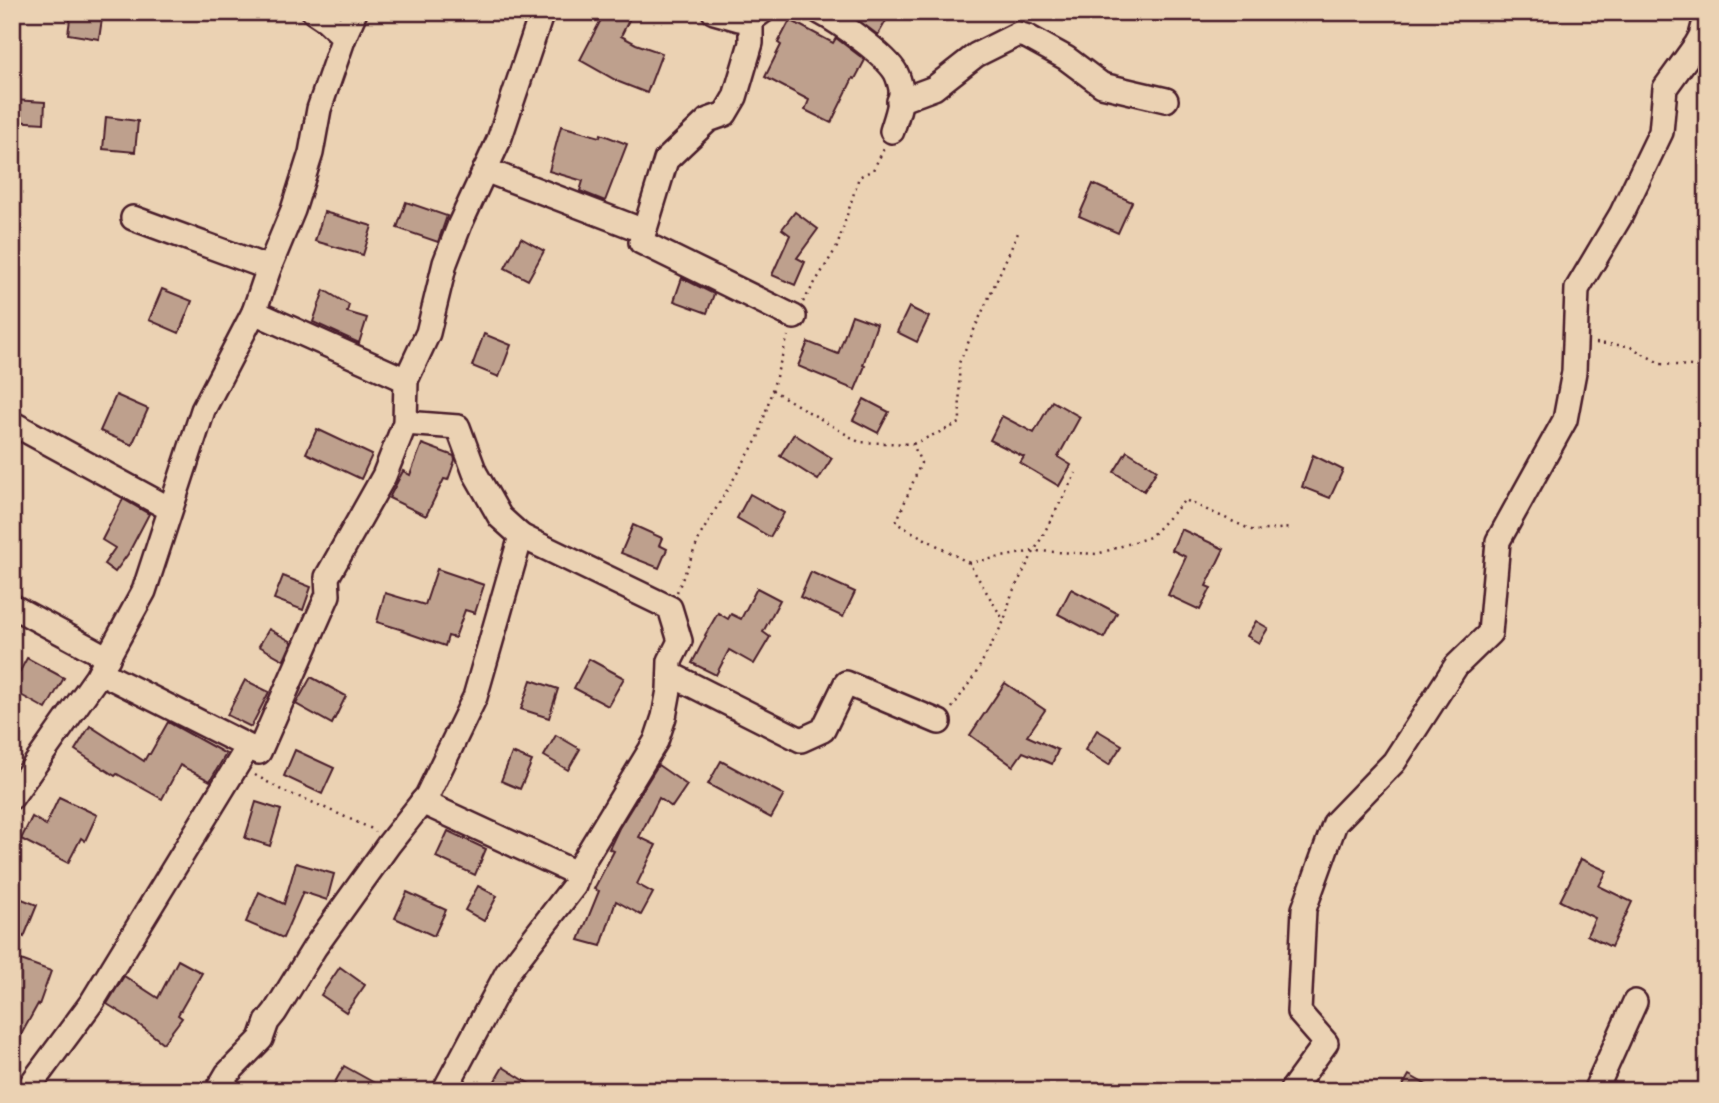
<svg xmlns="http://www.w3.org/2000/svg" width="1719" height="1103" viewBox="0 0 1719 1103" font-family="Mynerve,sans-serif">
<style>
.building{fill:#bea08d;stroke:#4a1f2b;stroke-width:2}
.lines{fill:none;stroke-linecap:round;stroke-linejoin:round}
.minor-casing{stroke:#4a1f2b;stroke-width:28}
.path{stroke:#4a1f2b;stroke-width:2.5;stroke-dasharray:2 5;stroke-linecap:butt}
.minor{stroke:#ebd2b3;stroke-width:23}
</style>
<rect width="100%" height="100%" fill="#ebd2b3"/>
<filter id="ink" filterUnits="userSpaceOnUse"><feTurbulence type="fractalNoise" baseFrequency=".0143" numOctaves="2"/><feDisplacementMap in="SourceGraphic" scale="14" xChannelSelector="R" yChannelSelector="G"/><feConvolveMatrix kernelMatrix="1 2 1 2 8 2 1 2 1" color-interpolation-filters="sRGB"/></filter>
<g filter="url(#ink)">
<g class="building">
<path d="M71 12H103L99 39 68 34Z"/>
<path d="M605 12H633L621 36 636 44 662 53 647 93 619 82 580 60Z"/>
<path d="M851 12H876L887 19 878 35 850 14Z"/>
<path d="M790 20 833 43 836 38 865 60 855 79 853 78 831 123 805 110 809 100 765 77 781 45 778 43Z"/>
<path d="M13 100 45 102 44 123 12 121Z"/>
<path d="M106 117 138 121 135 152 103 149Z"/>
<path d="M561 126 600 137 601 134 627 144 605 201 580 191 583 181 549 171Z"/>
<path d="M1093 184 1132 202 1118 233 1079 216Z"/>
<path d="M406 202 447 216 438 242 397 228Z"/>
<path d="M324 212 372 226 363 255 315 241Z"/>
<path d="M795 212 818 229 797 258 805 262 795 285 772 275 790 235 782 229Z"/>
<path d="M521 238 544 251 528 280 505 268Z"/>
<path d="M682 278 714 294 707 313 674 301Z"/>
<path d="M162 289 192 301 179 333 149 320Z"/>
<path d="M324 290 349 305 347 312 367 318 359 343 313 322Z"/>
<path d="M909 307 929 317 917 342 897 332Z"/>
<path d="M852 315 877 324 863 365 865 366 855 390 798 366 808 342 838 354Z"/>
<path d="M484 334 511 345 499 377 472 366Z"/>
<path d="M116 395 148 409 132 445 100 431Z"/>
<path d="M864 399 889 412 878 433 853 420Z"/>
<path d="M1052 401 1080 417 1058 457 1071 465 1059 486 1020 463 1024 457 990 440 1002 416 1034 433Z"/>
<path d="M317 429 372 455 361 479 306 453Z"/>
<path d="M794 434 832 458 818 480 780 456Z"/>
<path d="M422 444 454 456 455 460 448 480 444 479 426 516 389 498 403 471 410 475Z"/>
<path d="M1127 451 1157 470 1144 491 1114 472Z"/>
<path d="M1313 455 1343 470 1330 498 1302 487Z"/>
<path d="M750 494 784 513 770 537 737 518Z"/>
<path d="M123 499 149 514 128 554 115 572 104 564 115 548 102 540Z"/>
<path d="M633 525 662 538 659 545 667 549 659 568 621 553Z"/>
<path d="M1181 529 1224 549 1206 586 1211 588 1200 610 1168 595 1186 557 1172 550Z"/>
<path d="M437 569 484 585 475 613 465 610 455 638 448 636 445 646 402 631 403 630 377 622 385 593 425 605Z"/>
<path d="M811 572 855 592 843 617 800 597Z"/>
<path d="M283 576 311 587 303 610 274 599Z"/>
<path d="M757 588 780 600 763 632 770 637 754 664 729 650 716 675 692 663 706 636 705 635 718 613 728 619 731 614 741 619Z"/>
<path d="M1071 589 1117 613 1104 638 1058 614Z"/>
<path d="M1256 621 1268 628 1259 643 1247 636Z"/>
<path d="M269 629 292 642 284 660 259 646Z"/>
<path d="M27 658 64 678 46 709 12 690V686Z"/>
<path d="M589 659 624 678 608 706 574 688Z"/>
<path d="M311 677 346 696 332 724 296 704Z"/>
<path d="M245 680 269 692 251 727 227 715Z"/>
<path d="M531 680 558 689 549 718 521 709Z"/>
<path d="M1005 683 1045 710 1027 736 1058 750 1052 764 1023 752 1013 766 970 735Z"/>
<path d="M168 722 226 754 210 781 180 765 162 799 117 774 115 776 75 750 90 726 144 761 148 754H150Z"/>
<path d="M1097 730 1122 745 1109 765 1085 750Z"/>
<path d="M556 735 580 749 568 770 544 756Z"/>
<path d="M295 750 334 768 322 794 284 776Z"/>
<path d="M512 753 532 761 520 789 501 781Z"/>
<path d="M721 761 784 795 771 818 708 784Z"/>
<path d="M658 765 687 785 672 807 659 798 639 837 656 845 637 884 653 893 641 915 616 901 601 946 579 940 599 891 594 889 614 851 609 849 619 828Z"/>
<path d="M59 797 97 815 85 841 81 838 68 863 21 839 32 817 46 825Z"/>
<path d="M256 802 281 810 270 846 245 838Z"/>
<path d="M448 831 486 849 475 875 436 857Z"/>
<path d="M1581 859 1607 871 1599 886 1632 902 1611 947 1587 935 1595 918 1560 901Z"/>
<path d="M296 863 334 874 327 900 303 892 283 938 246 922 259 892 284 904Z"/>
<path d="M478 886 497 896 484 921 465 910Z"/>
<path d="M407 892 446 910 434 936 395 918Z"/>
<path d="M12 895 37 905 24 937 12 931Z"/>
<path d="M21 960 51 971 39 1005 38 1004 12 1051V984Z"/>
<path d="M178 960 202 973 178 1015 182 1018 163 1043 133 1020 107 1004 124 976 158 998Z"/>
<path d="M340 967 365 985 346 1012 321 995Z"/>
<path d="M344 1066 389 1091H330Z"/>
<path d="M503 1067 541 1091H489Z"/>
<path d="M1409 1075 1437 1091H1400Z"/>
</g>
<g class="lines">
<g class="minor-casing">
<g id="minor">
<path d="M314 12 326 20 344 37"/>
<path d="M714 12 739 19 751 20 762 12"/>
<path d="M820 12C839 22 886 55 896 73 898 77 900 84 901 89 902 103 896 118 892 131"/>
<path d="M751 20V43L735 97 725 114 708 120 666 160 641 242 794 317"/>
<path d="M899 101 934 88 976 55 1018 34 1028 37 1066 58 1102 85 1166 100"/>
<path d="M485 170 644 231"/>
<path d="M133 218 269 268"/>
<path d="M254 312 406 380"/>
<path d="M12 423 170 509"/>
<path d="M405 423 458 427 475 473 500 517 521 536 670 608 680 641 670 661 669 690 664 717 656 741 582 863 574 886 507 973 444 1091"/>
<path d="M12 606 108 658"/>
<path d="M100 672 259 752 328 595 327 577 384 476 405 423 406 380 428 333 445 263 460 224 499 140 542 12"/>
<path d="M670 674 801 740 823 730 846 683 939 722"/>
<path d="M12 797 97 677 144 591 203 410 254 312 269 268 293 210 311 153 319 109 344 37 355 12"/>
<path d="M422 802 578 874"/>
<path d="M26 1091 92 1002 248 747"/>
<path d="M217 1091 227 1074 261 1039 267 1022 275 1012 315 947 389 844 427 796 475 697 521 536"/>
<path d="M1291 1091 1326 1043 1299 1012 1304 909 1335 823 1394 762 1456 666 1490 633 1498 541 1565 420 1574 372 1577 289 1621 215 1661 132 1665 88 1696 45 1701 36 1707 14"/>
<path d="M1595 1091 1635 1002"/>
</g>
</g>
<g class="path">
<path d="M803 302 837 247 859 177 873 170 885 147"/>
<path d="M1596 343 1629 346 1661 364 1707 367"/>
<path d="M772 390 859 442 913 444 921 463 896 523 969 563 1004 621"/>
<path d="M913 444 960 423 959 363 1018 233"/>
<path d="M969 563 1034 551 1097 554 1150 537 1185 500 1254 531 1291 528"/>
<path d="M677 592 701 534 758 438 788 336"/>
<path d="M952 708 975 675 1004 621 1012 593 1076 473"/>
<path d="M255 775 285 792 305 799 370 828 375 832"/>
</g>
<use href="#minor" class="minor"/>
</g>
</g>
<rect width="1719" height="1103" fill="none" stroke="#ebd2b3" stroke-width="42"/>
<rect x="21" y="21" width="1677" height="1061" fill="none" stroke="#4a1f2b" stroke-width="2.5" filter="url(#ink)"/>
</svg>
